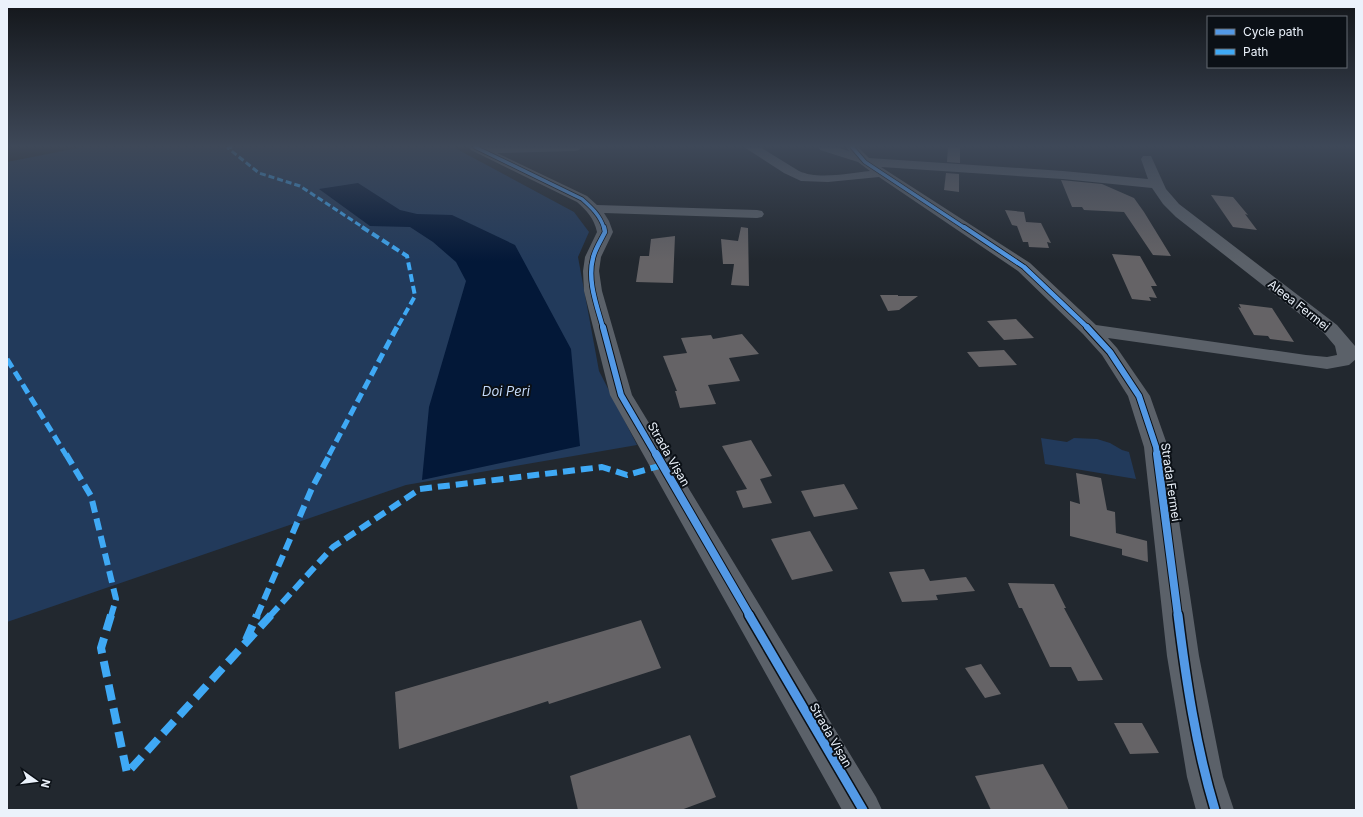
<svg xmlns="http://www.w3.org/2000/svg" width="1363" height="817" viewBox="0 0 1363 817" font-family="Inter,sans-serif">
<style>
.green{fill:#223a5b}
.water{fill:#031838}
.building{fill:#656366}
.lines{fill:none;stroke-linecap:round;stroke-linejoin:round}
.minor{fill:#5b6169;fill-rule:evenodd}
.quiet-far4{stroke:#3fa9f5;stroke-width:3;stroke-dasharray:6 3;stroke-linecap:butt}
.quiet-far3{stroke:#3fa9f5;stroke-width:4;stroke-dasharray:8 4;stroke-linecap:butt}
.quiet-far2{stroke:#3fa9f5;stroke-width:5;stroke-dasharray:10 5;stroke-linecap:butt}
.quiet-far1{stroke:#3fa9f5;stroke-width:6;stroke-dasharray:12 6;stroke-linecap:butt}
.quiet{stroke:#3fa9f5;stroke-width:8;stroke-dasharray:16 8;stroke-linecap:butt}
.cycleway-far4-casing{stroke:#0b1016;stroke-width:5}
.cycleway-far3-casing{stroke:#0b1016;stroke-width:6}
.cycleway-far2-casing{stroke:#0b1016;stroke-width:8}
.cycleway-far1-casing{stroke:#0b1016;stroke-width:10}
.cycleway-casing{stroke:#0b1016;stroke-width:12}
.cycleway-far4{stroke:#5399e6;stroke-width:3.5}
.cycleway-far3{stroke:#5399e6;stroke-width:4.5}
.cycleway-far2{stroke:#5399e6;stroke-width:6}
.cycleway-far1{stroke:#5399e6;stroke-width:8}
.cycleway{stroke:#5399e6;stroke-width:9}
.labels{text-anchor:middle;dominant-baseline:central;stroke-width:4;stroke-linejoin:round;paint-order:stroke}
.street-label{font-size:12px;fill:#ebf2fb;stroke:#0b1016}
.water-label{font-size:13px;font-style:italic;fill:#c4dafa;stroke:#0b1016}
</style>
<rect width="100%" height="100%" fill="#22282f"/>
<g class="green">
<path d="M83 147H453L574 212 589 232 578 257 599 371 637 445 406 485 7 622V162Z"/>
<path d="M1041 438 1067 442 1074 438 1097 439 1110 443 1122 450 1129 452 1136 479 1045 464Z"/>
</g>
<path class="water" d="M358 183 400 210 417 214 452 215 515 245 571 349 580 446 422 480 429 407 466 281 456 262 433 242 410 227 370 226 319 189Z"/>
<g class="building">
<path d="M948 147H960V163L947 162Z"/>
<path d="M946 173 959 174V192L944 190Z"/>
<path d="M1061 180 1102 184 1134 198 1144 212 1171 256 1153 255 1124 212 1084 210 1082 207H1072Z"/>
<path d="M1211 195 1233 197 1248 215 1245 214 1257 230 1233 227Z"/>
<path d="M1005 210 1024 212 1026 222 1041 223 1051 243 1047 242 1049 248 1029 247 1028 242H1023L1017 226 1012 225Z"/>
<path d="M741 227 748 228 749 286 731 285 734 264H723L721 239 738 241Z"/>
<path d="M675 236 673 283 636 282 640 256H649L651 239Z"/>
<path d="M1112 254 1140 256 1157 286H1151L1157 298 1149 297 1151 301 1132 299Z"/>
<path d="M880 295H898V296H918L899 310 888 311Z"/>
<path d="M1239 304 1272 308 1294 342 1270 339 1268 336 1254 335 1238 307 1241 308Z"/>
<path d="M1016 319 1034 338 1004 340 987 321Z"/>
<path d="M742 334 759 354 729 358 740 381 708 385 716 404 680 408 675 391H677L663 356 687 353 681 338 711 335 713 339Z"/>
<path d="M1004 350 1017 365 979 367 967 352Z"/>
<path d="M751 440 772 476 760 479 772 503 743 508 736 491 747 489 722 446Z"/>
<path d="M1076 473 1101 478 1107 510 1115 512 1116 533 1147 541 1148 562 1122 555V549L1070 536V501L1080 504Z"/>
<path d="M844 484 858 509 814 517 801 491Z"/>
<path d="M810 531 833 571 792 580 771 539Z"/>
<path d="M924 569 930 581 966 577 975 591 936 595 938 600 902 602 889 572Z"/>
<path d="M1008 583 1054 584 1066 608H1064L1103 680 1078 681 1071 667H1050L1022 608H1019Z"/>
<path d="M641 620 661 668 549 704 548 701 399 749 395 692Z"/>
<path d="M981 664 1001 694 985 698 965 668Z"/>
<path d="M1114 723H1142L1159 753 1130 754Z"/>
<path d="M690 735 716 797 681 810H578L570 776Z"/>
<path d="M1043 764 1069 810H991L975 776Z"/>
</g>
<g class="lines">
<g class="minor">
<path d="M469 147H581L579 150 575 151 497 153 587 196 597 205 757 210 762 211 764 214 762 217 757 218 604 213 609 221 613 232 601 257 599 271 602 291 632 395 876 797 882 810H842L610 395 584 291 583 271 585 257 597 232C594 218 587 211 577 202L471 150Z"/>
<path d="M744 147H760L799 171C818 180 849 173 870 171L858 162 820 150 818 147H836L849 151 846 147H858L869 158 1063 171 1148 179 1141 159 1143 156H1151L1166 189 1179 204 1337 325 1355 346 1356 359 1349 365 1327 369 1108 338 1117 348 1150 396 1168 447 1199 656 1223 777 1234 810H1196L1187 777 1167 656 1144 447 1128 396 1102 355 1083 334 1018 271 879 177 828 182 801 181 784 173ZM881 167 1063 179 1152 188 1163 204 1176 217 1324 333 1335 346 1337 355 1327 357 1306 355 1096 325 1030 263Z"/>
</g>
<path class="quiet-far4" d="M232 147 228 148 259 173 300 186 364 228"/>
<path class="quiet-far3" d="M362 227 407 256 415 296 397 328"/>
<g class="quiet-far2">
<path d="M7 359 66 455"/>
<path d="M329 455 397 327"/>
</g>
<g class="quiet-far1">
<path d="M66 454 91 496 116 599 111 616"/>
<path d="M257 616 312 488 330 454"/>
<path d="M270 616 333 547 420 489 602 467 627 475 663 465"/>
</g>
<g class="quiet">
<path d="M111 615 101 648 127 773 271 615"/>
<path d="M246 640 257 615"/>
</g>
<g class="cycleway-far4-casing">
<g id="cycleway-far4">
<path d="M475 147 582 199C591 207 600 215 604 228"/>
<path d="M852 147 865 162 965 228"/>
</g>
</g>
<g class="cycleway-far3-casing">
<g id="cycleway-far3">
<path d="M964 227 1024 267 1088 328"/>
<path d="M603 328C597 306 587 281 593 258 595 249 601 240 605 232L604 227"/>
</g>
</g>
<g class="cycleway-far2-casing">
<g id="cycleway-far2">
<path d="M603 327 621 395 656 455"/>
<path d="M1087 327 1110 352 1139 396 1156 447 1157 455"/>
</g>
</g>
<g class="cycleway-far1-casing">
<g id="cycleway-far1">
<path d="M656 454 750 616"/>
<path d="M1157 454 1178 616"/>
</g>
</g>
<g class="cycleway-casing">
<g id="cycleway">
<path d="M749 615 863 810"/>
<path d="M1178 615C1186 680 1196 747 1215 810"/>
</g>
</g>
<use href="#cycleway-far4" class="cycleway-far4"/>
<use href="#cycleway-far3" class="cycleway-far3"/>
<use href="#cycleway-far2" class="cycleway-far2"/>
<use href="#cycleway-far1" class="cycleway-far1"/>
<use href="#cycleway" class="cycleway"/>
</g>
<linearGradient id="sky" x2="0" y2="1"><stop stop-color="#13161a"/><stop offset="0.56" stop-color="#3e4858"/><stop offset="1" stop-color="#3e4858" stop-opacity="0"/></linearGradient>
<rect width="1363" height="261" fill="url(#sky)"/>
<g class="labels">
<g class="street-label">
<text transform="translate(1299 305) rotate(38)">Aleea Fermei</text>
<text transform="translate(669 454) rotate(60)">Strada Vișan</text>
<text transform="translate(1171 482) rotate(82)">Strada Fermei</text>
<text transform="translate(831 735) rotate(60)">Strada Vișan</text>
</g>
<g class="water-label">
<text x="506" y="391">Doi Peri</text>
</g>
</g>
<rect width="1363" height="817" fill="none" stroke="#ebf2fb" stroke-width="16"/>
<rect x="1207" y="16" width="140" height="52" fill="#0b1016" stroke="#656a72"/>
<rect x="1215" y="29" width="20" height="6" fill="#5399e6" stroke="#656a72"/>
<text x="1243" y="36" font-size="12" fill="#ebf2fb">Cycle path</text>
<rect x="1215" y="49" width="20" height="6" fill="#3fa9f5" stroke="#656a72"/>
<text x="1243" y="56" font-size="12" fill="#ebf2fb">Path</text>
<g transform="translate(36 781) rotate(104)" stroke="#0b1016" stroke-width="3" paint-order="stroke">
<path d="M0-3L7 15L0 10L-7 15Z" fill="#ebf2fb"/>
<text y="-6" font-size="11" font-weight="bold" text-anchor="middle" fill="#ebf2fb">N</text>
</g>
</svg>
